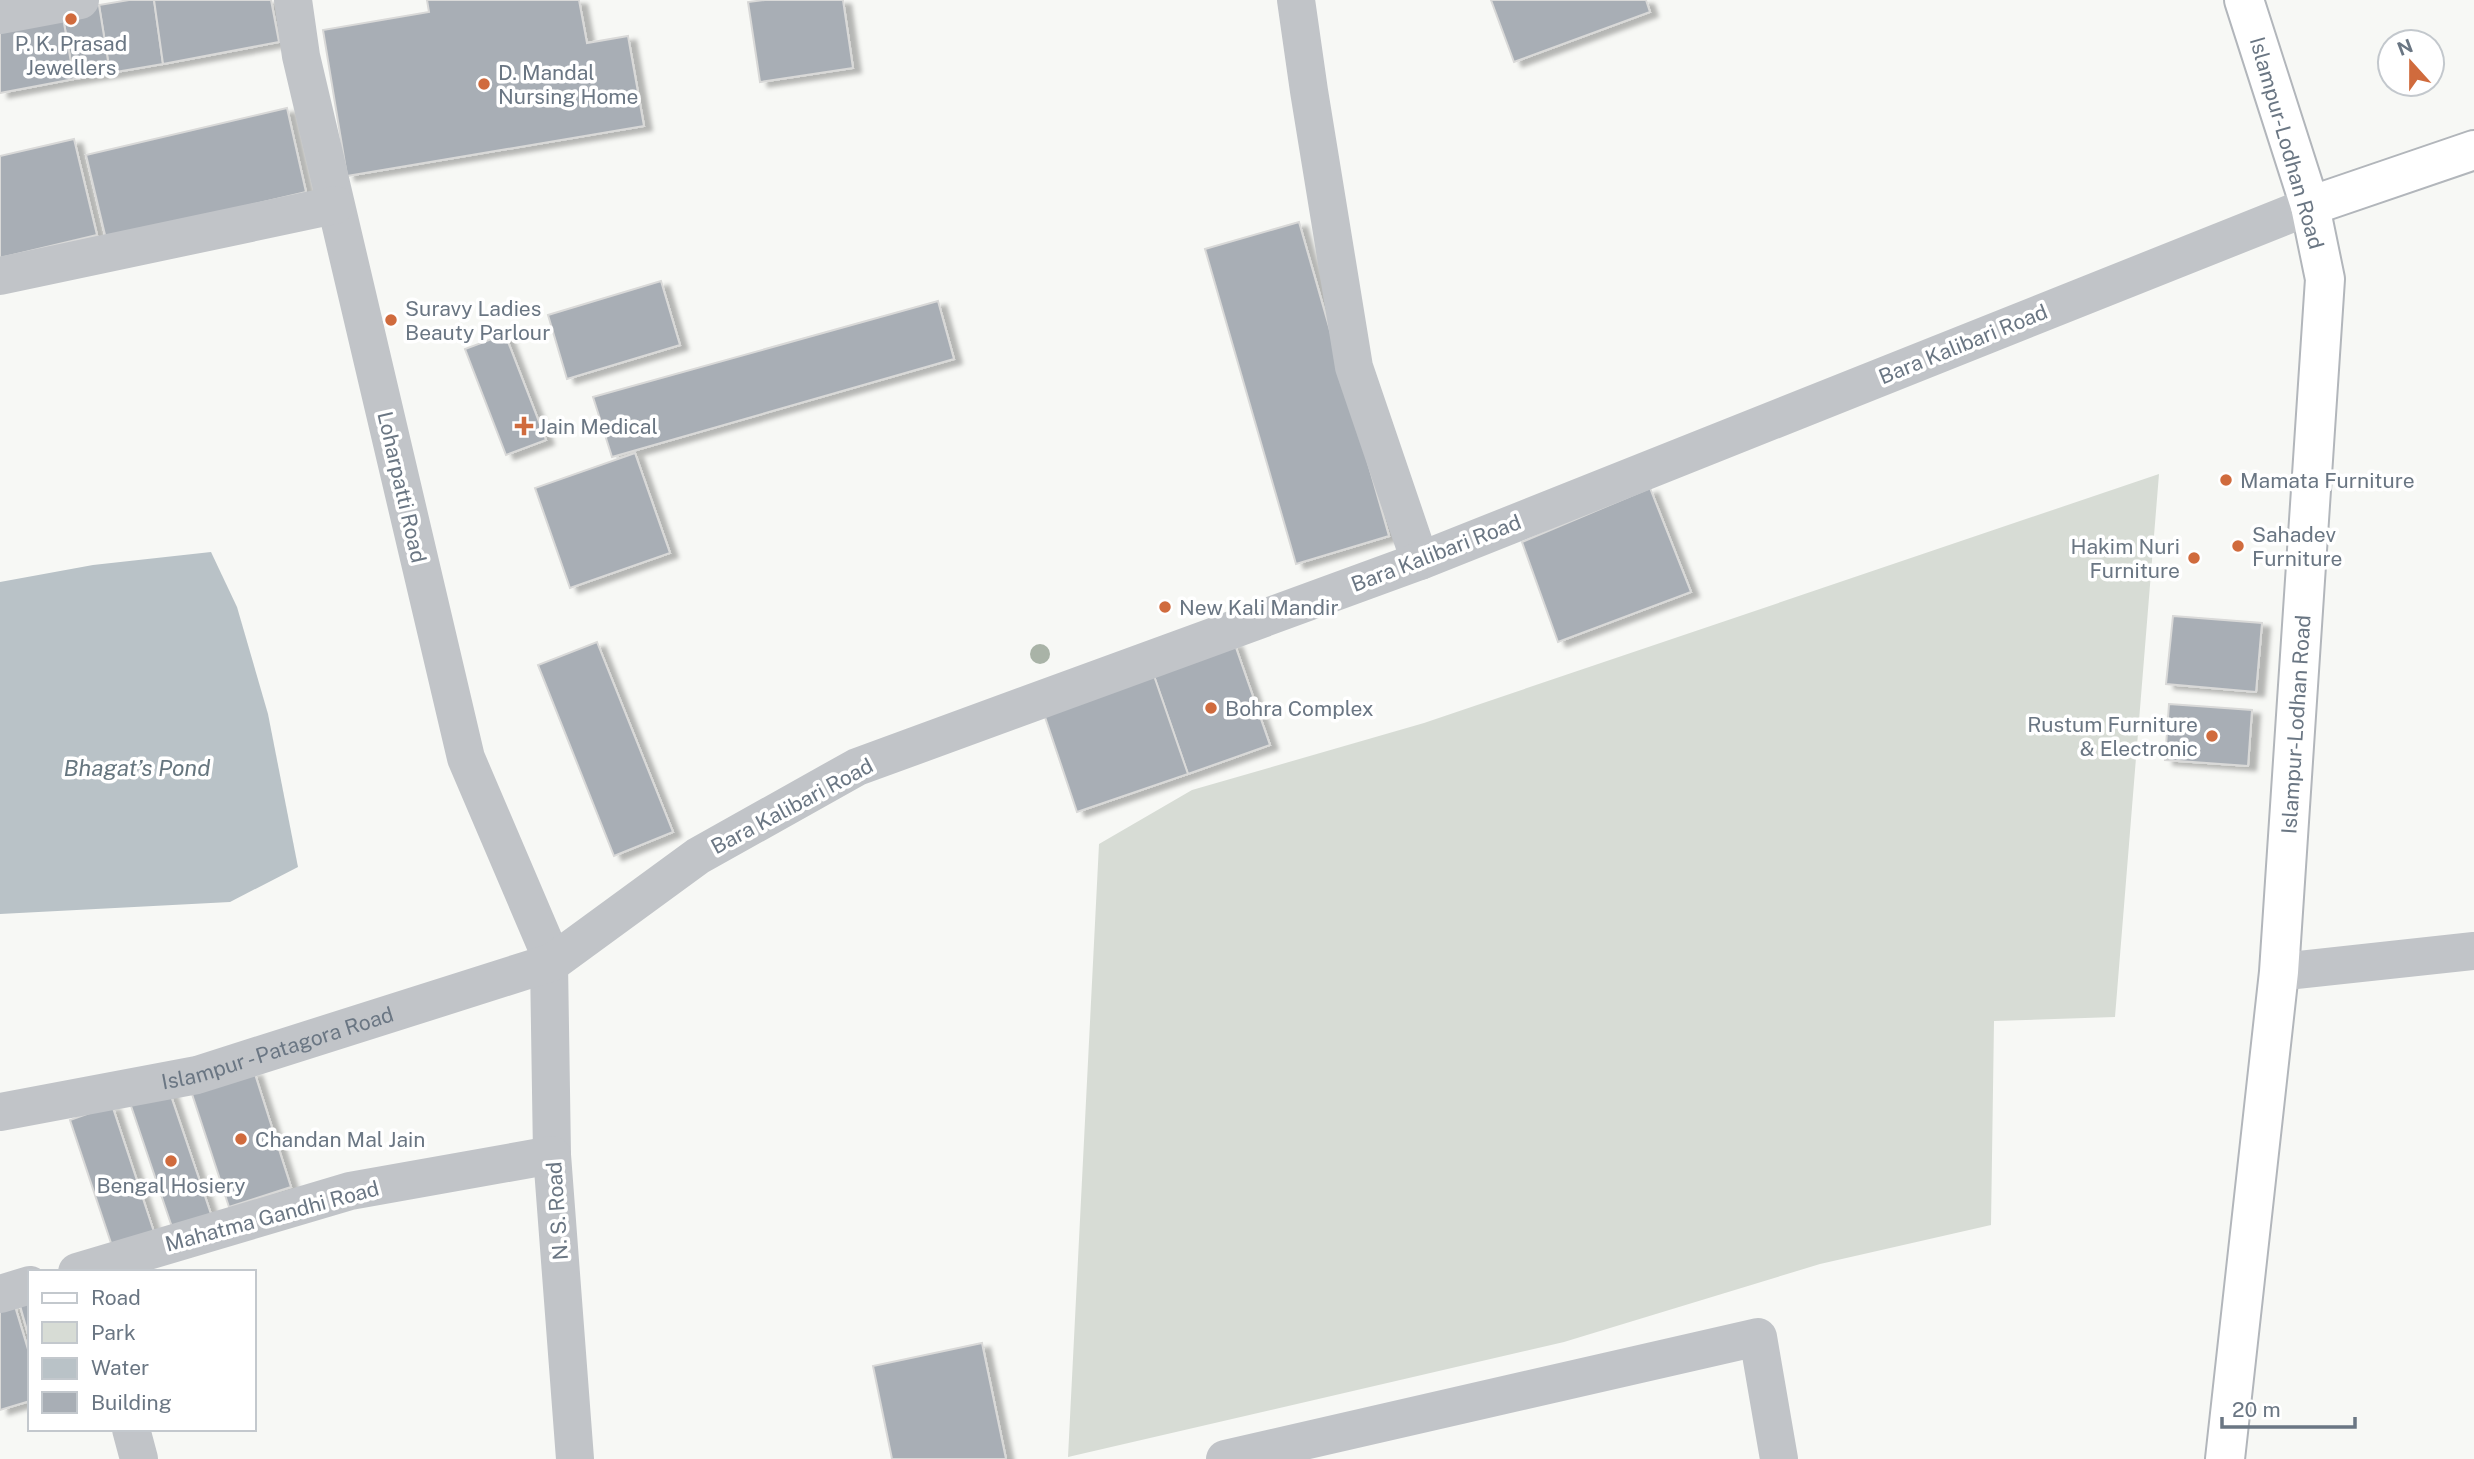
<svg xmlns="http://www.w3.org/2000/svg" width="2474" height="1459" viewBox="0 0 2474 1459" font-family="'Public Sans',sans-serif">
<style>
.green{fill:#d7dcd5}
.water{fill:#b9c2c7}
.building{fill:#a8aeb5;stroke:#d9d9d8;stroke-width:2;filter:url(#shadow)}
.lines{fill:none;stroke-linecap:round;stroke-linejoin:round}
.secondary-casing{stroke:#b2b6bb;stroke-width:42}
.minor{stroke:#c1c4c8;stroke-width:38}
.secondary{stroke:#fff;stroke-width:38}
.tree{fill:#a9b3a7}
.poi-dot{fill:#d06b3d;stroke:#fff;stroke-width:2.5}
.labels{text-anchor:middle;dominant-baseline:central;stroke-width:7;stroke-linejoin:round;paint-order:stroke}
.poi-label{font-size:21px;fill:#6a7683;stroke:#fff;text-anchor:start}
.street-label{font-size:21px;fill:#6a7683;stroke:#fff}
.water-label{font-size:23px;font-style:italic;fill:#66767f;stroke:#fff}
</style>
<defs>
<filter id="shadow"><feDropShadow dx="8" dy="4.5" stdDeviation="2" flood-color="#0004"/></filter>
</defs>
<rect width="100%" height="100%" fill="#f7f8f5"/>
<path class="green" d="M2159 474 2115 1017 1994 1021 1991 1225 1820 1264 1564 1342 1068 1457 1099 844 1192 790 1424 723Z"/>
<path class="water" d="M211 552 237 607 268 714 298 867 230 902 0 914V582L93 565Z"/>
<g class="building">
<path d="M129 0H154L163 64 110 73 99 5Z"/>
<path d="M154 0H271L279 42 163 64Z"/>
<path d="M427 0H579L587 43 628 36 644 126 347 176 323 30 429 12Z"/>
<path d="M765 0H843L853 68 760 82 748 2Z"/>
<path d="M1491 0H1646L1650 12 1514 62Z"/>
<path d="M99 5 110 73 74 79 62 12Z"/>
<path d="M62 12 74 79 0 93V24Z"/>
<path d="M287 108 306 192 106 239 86 155Z"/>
<path d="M74 139 97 235 0 258V156Z"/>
<path d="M1299 222 1389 536 1296 564 1205 249Z"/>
<path d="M661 281 680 345 567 379 548 315Z"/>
<path d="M938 301 954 359 612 457 593 397Z"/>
<path d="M505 334 546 440 506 455 465 349Z"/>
<path d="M635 453 670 553 570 588 535 488Z"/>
<path d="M1650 488 1691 592 1558 642 1522 542Z"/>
<path d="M2173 616 2262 623 2256 692 2166 684Z"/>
<path d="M597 642 673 832 614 856 538 665Z"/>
<path d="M1234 642 1270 745 1188 774 1152 670Z"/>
<path d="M1152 670 1188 774 1077 812 1042 708Z"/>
<path d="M2169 704 2252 710 2248 766 2165 760Z"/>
<path d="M254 1071 291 1187 229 1207 191 1091Z"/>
<path d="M169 1090 213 1220 174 1233 130 1103Z"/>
<path d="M112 1105 156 1238 114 1252 70 1120Z"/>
<path d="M30 1299V1341L19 1302Z"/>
<path d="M14 1303 30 1356V1401L0 1410V1308Z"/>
<path d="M982 1343 1006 1459H892L873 1366Z"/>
</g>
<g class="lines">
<g class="secondary-casing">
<g id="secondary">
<path d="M2310 206 2474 150"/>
<path id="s2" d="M2225 1459 2279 972 2325 279 2310 206 2244 0"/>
</g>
</g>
<g class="minor">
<path d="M293 0 301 56 466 758 553 962"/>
<path d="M1296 0 1309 91 1354 367 1420 561"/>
<path d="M0 15 80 0"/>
<path d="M0 276 335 205"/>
<path d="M549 963 552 1155 575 1459"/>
<path d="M2279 972 2474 951"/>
<path id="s1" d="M0 1112 197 1075 553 962 698 856 857 767 1420 561 2310 206"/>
<path d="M77 1272 350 1191 552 1155"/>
<path d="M0 1294 30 1285"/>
<path d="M131 1429 139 1459"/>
<path d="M1225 1459 1758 1337 1779 1459"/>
</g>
<use href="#secondary" class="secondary"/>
</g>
<circle class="tree" cx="1040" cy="654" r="10"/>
<g class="poi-dot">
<circle cx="71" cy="19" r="7"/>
<circle cx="484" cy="84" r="7"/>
<circle cx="391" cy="320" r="7"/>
<path d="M520.5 415.5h7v7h7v7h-7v7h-7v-7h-7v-7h7z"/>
<circle cx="2226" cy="480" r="7"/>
<circle cx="2238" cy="546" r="7"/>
<circle cx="2194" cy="558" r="7"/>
<circle cx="1165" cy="607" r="7"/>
<circle cx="1211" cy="708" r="7"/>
<circle cx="2212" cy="736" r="7"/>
<circle cx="241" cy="1139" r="7"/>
<circle cx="171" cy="1161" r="7"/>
</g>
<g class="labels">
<g class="poi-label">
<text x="71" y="43" text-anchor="middle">P. K. Prasad<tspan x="71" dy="24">Jewellers</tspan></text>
<text x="498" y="72">D. Mandal<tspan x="498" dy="24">Nursing Home</tspan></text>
<text x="405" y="308">Suravy Ladies<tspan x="405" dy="24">Beauty Parlour</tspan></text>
<text x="538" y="426">Jain Medical</text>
<text x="2240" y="480">Mamata Furniture</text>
<text x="2252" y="534">Sahadev<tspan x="2252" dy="24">Furniture</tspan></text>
<text x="2180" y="546" text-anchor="end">Hakim Nuri<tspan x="2180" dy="24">Furniture</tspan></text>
<text x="1179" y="607">New Kali Mandir</text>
<text x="1225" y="708">Bohra Complex</text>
<text x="2198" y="724" text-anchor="end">Rustum Furniture<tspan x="2198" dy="24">&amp; Electronic</tspan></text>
<text x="255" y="1139">Chandan Mal Jain</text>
<text x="171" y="1185" text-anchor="middle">Bengal Hosiery</text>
</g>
<g class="street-label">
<text transform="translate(2287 143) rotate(74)">Islampur-Lodhan Road</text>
<text transform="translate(1963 344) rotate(-22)">Bara Kalibari Road</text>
<text transform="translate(402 487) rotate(77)">Loharpatti Road</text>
<text transform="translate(1436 553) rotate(-21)">Bara Kalibari Road</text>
<text stroke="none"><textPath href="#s2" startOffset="738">Islampur-Lodhan Road</textPath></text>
<text transform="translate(792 806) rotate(-28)">Bara Kalibari Road</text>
<text stroke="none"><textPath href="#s1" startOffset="285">Islampur - Patagora Road</textPath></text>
<text transform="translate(557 1211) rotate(-94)">N. S. Road</text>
<text transform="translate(272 1216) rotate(-15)">Mahatma Gandhi Road</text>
</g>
<g class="water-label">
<text x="137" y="767">Bhagat’s Pond</text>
</g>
</g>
<rect x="28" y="1270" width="228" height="161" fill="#ffffff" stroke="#c3c8cd" stroke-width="2"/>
<rect x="42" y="1293" width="35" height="10" fill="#ffffff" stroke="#c3c8cd" stroke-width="2"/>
<text x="91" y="1305" font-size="21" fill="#6a7683">Road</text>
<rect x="42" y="1322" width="35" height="21" fill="#d7dcd5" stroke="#c3c8cd" stroke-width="2"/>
<text x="91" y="1340" font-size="21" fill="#6a7683">Park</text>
<rect x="42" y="1358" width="35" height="21" fill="#b9c2c7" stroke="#c3c8cd" stroke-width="2"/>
<text x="91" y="1375" font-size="21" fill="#6a7683">Water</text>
<rect x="42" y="1392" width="35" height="21" fill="#a8aeb5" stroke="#c3c8cd" stroke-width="2"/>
<text x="91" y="1410" font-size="21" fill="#6a7683">Building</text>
<g transform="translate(2411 63) rotate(339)"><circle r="33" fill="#ffffff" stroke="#c3c8cd" stroke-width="2"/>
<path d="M0-5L12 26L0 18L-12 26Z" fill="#d06b3d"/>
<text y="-10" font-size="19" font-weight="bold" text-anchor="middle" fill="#6a7683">N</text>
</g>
<path d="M2222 1417v10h133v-10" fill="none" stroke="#6a7683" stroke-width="3.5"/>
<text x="2232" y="1417" font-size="21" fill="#6a7683" stroke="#ffffff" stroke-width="5" paint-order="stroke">20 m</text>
</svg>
